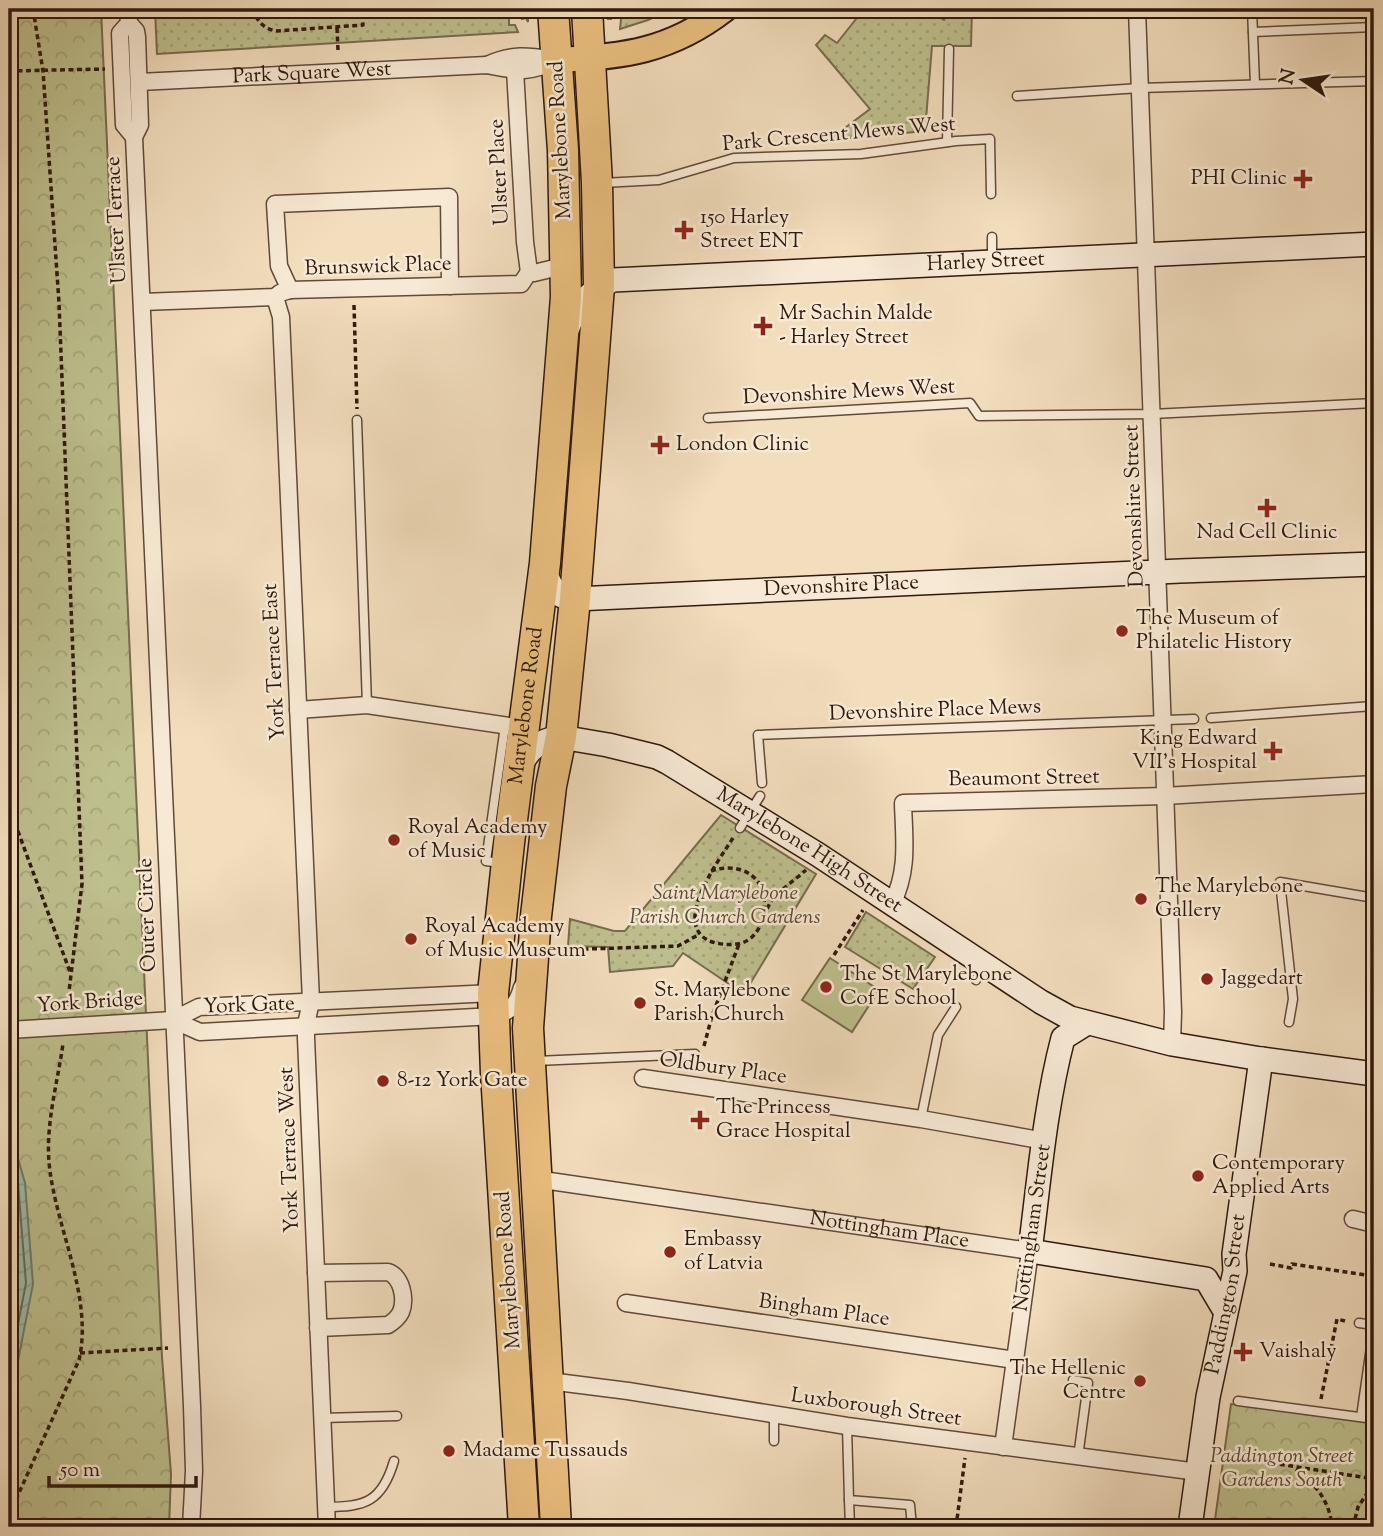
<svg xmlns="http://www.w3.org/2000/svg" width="1383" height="1536" viewBox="0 0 1383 1536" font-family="'Sorts Mill Goudy',serif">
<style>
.grass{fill:url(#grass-dots);stroke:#766c4d;stroke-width:2}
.park{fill:url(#park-crowns);stroke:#766c4d;stroke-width:2}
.pitch{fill:#bec08e;stroke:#766c4d;stroke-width:2}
.water{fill:url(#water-waves);stroke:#707b6b;stroke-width:2}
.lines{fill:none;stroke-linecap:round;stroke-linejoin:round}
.shore{stroke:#666b5b;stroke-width:2}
.lane-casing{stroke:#604a38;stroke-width:11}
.street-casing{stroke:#604a38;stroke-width:19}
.secondary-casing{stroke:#2f190c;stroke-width:26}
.primary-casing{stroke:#2f190c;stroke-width:28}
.highway-casing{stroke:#2f190c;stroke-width:33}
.path{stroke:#2f190c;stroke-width:3.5;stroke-dasharray:5 3.5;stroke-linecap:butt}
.lane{stroke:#f7e9d4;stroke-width:8}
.street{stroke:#f7e9d4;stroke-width:16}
.secondary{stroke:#f7e9d4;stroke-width:23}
.primary{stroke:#e9be7e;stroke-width:24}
.highway{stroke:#e9be7e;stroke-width:30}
.poi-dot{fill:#8f2418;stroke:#f7e9d4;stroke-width:2.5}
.labels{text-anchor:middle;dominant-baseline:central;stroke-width:5;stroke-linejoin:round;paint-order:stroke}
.street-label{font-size:21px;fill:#2f190c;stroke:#f7e9d4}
.poi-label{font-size:21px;fill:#2f190c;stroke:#f7e9d4;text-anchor:start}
.park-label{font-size:21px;font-style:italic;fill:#5a4b33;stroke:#f7e9d4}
</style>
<defs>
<pattern id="grass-dots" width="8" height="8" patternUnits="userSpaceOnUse" patternTransform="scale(1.75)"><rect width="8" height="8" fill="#bec08e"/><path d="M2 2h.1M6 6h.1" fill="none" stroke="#a4a479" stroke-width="1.8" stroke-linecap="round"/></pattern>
<pattern id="park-crowns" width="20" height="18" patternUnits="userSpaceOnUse" patternTransform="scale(1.75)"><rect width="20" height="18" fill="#bec08e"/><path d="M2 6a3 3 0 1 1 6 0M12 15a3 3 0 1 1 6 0" fill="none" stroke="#a4a479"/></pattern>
<pattern id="water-waves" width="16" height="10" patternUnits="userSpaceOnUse" patternTransform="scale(1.75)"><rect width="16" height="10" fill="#9cbdaa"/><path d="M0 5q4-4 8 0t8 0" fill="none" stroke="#87a291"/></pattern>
</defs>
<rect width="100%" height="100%" fill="#f2ddbd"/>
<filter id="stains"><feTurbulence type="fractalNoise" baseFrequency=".00286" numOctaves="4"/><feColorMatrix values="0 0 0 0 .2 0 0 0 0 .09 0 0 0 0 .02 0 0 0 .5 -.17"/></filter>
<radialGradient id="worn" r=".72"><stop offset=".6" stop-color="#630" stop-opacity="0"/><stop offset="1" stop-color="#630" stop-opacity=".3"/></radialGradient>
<g class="grass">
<path d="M155 9H528V22L526 18 522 19 521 10 509 11V25H515L518 32 157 54Z"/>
<path d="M608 9H671L648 20 620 29 621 19 619 16H611V19H608Z"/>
<path d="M864 9H924L944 20 951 9H972L971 46H932L925 131 829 140 870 109 816 45 825 35 837 43Z"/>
<path d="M721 815 816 874 744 994 683 953 673 966 610 972 608 947 568 946 570 919 614 931H625Z"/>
<path d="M866 912 935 957 913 989 845 947Z"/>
</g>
<g class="park">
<path d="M9 9H101L150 1104 162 1357 171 1474 169 1527H9Z"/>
<path d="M1231 1404 1374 1422V1527H1214Z"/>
</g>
<path class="pitch" d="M830 958 879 990 852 1032 802 1000Z"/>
<path class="water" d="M9 1127 25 1183 33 1284 9 1407Z"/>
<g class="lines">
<g class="shore">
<path d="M9 1148 18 1184 26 1283 9 1371"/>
<path d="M9 1184 17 1283 9 1325"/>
</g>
<g class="lane-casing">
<g id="lane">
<path d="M1252 9 1255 84"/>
<path d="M1253 32 1374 27"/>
<path d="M1017 96 1140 88 1374 81"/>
<path d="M947 142 949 49"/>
<path d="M603 183 659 180 734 158 861 154 956 141 990 139 991 194"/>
<path d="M992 237V259"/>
<path d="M708 418 970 403 979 416 1152 414 1374 403"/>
<path d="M357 420 367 705"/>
<path d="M1211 718 1373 706"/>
<path d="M762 783 758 735 1194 719"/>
<path d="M740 828 760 796"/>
<path d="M500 863 486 861 505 726"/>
<path d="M976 980 983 967"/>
<path d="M1289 1022 1293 999 1280 882 1374 898"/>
<path d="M536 1061 695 1054"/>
<path d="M921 1119 938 1035 956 1007"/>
<path d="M1359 1323 1374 1325"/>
<path d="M1073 1380 1088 1383 1078 1457"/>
<path d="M1238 1401 1374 1419"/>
<path d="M1361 1417 1374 1326"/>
<path d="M322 1418 397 1416"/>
<path d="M847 1426 849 1500 910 1505 912 1527"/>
<path d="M774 1441V1414"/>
<path d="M849 1500 850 1527"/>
<path d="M326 1507C365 1507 382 1502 394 1461"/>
</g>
</g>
<g class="street-casing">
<g id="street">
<path d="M128 9 129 23 136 31 137 37 140 125 134 137 192 1406 194 1471 191 1527"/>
<path d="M1137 9 1173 1012 1172 1044"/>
<path d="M129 23 120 33 124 125 134 137"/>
<path d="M487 65C513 53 529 56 556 60"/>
<path d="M515 70 525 242 529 272"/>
<path id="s1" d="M139 82 487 65C518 71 528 74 557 60"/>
<path d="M529 272 534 273 567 265"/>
<path d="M290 290 279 266 275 204 449 197 450 286"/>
<path d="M275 297 281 317 311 1001 306 1025V1038L327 1527"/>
<path d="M142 302 275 297 280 293 290 290 521 284 529 272"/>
<path d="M298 710 367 705 523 728"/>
<path d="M892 904C909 870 904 839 903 803L1164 796 1374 784"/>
<path d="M173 1020 199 1007 493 993"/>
<path d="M9 1030 173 1020 200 1032 494 1016C510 1013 518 1003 522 987"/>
<path d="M643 1078 921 1119 1045 1141"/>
<path id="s2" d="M536 1179 1030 1251 1003 1447"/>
<path d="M1353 1219 1374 1224"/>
<path d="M316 1273 388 1272C402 1277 406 1299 401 1312 398 1318 393 1322 388 1325L318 1328"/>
<path d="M626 1303 1015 1360"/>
<path d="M549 1381 628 1391 847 1426 1198 1472"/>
</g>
</g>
<g class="secondary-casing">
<g id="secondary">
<path id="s3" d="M567 330C575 307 591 290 613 280L1374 244"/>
<path id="s4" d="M545 565C547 584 555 598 575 599L1180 571 1374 564"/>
<path id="s5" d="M520 768C527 749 540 740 561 737L608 745 657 757 667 762 817 854 1041 1002 1070 1018 1172 1044 1261 1059 1374 1074"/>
<path d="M1087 1023 1063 1038C1045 1107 1039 1181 1030 1251L1206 1279 1225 1311"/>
<path id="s6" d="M1190 1527 1208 1397 1235 1271 1234 1254 1261 1059"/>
</g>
</g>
<g class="primary-casing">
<path id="primary" d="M557 60C623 57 671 51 725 9"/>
</g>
<g class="highway-casing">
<g id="highway">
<path id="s7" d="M524 1527 496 1073 493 993 509 843 545 563 566 297 563 150 553 9"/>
<path d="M556 1527 528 1028 536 916 551 786 561 737 575 599 599 286 597 183 587 9"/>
</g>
</g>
<g class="path">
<path d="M33 9 43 71 59 303 82 884 67 1008"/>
<path d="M252 9C258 21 262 28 276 31L363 25 362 9"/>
<path d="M478 9 480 10"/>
<path d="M9 21 18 9"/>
<path d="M337 28 338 50"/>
<path d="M9 71 105 69"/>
<path d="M354 305 357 409"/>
<path d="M9 807 70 972"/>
<path d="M733 838C719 860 666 931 716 943 726 945 739 946 748 940 761 932 763 916 770 903 778 891 795 880 806 870"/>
<path d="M711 871C731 864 756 869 763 892 765 899 764 908 764 915"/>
<path d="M558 950 678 946 698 935"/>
<path d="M834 955 863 910"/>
<path d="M704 1046 712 1016 739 944"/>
<path d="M1270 1264 1291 1268 1292 1264 1372 1276"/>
<path d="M1367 1312 1374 1263"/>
<path d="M80 1353 168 1348"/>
<path d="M1321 1399 1337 1319 1345 1321"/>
<path d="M1221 1455 1374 1479"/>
<path d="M1296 1469C1316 1484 1330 1502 1332 1527"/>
<path d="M9 1515 79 1360C93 1299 58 1232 50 1171 44 1129 57 1086 63 1044"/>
<path d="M956 1527 965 1458"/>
<path d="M1353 1527 1358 1507 1374 1483"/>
</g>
<use href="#lane" class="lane"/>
<use href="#street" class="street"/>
<use href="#secondary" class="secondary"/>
<use href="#primary" class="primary"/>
<use href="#highway" class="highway"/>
</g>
<g class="poi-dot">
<path d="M1299.5 168.5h7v7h7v7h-7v7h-7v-7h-7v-7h7z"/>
<path d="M680.5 219.5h7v7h7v7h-7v7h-7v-7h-7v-7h7z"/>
<path d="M759.5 315.5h7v7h7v7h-7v7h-7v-7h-7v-7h7z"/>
<path d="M656.5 434.5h7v7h7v7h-7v7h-7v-7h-7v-7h7z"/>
<path d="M1263.5 497.5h7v7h7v7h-7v7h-7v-7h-7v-7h7z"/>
<circle cx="1122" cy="631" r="7"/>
<path d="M1269.5 740.5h7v7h7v7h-7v7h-7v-7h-7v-7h7z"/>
<circle cx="394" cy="840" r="7"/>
<circle cx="1141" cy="899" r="7"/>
<circle cx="411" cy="939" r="7"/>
<circle cx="1207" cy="979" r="7"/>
<circle cx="826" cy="987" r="7"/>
<circle cx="640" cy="1003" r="7"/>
<circle cx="383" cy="1081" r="7"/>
<path d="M696.5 1109.5h7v7h7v7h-7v7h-7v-7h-7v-7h7z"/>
<circle cx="1198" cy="1176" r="7"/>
<circle cx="670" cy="1252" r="7"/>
<path d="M1239.5 1341.5h7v7h7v7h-7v7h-7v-7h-7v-7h7z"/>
<circle cx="1140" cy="1381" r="7"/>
<circle cx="449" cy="1451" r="7"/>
</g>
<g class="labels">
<g class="street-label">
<text stroke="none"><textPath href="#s1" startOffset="173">Park Square West</textPath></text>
<text transform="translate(839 135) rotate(-5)">Park Crescent Mews West</text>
<text transform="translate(561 140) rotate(-93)">Marylebone Road</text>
<text transform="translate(500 172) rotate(-93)">Ulster Place</text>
<text transform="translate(117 220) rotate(-93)">Ulster Terrace</text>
<text stroke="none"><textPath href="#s3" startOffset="443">Harley Street</textPath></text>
<text transform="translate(378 267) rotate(-2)">Brunswick Place</text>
<text transform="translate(849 393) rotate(-3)">Devonshire Mews West</text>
<text transform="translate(1135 506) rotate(-92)">Devonshire Street</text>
<text stroke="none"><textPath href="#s4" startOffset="317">Devonshire Place</textPath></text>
<text transform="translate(275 662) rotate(-93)">York Terrace East</text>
<text stroke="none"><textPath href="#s7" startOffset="824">Marylebone Road</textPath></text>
<text transform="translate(935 711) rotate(-2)">Devonshire Place Mews</text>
<text transform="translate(1024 779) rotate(-1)">Beaumont Street</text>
<text stroke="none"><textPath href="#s5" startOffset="331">Marylebone High Street</textPath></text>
<text transform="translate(148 915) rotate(-92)">Outer Circle</text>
<text transform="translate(90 1003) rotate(-4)">York Bridge</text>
<text transform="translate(249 1006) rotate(-2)">York Gate</text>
<text transform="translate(723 1069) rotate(8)">Oldbury Place</text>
<text transform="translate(290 1150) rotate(-92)">York Terrace West</text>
<text transform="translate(1033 1228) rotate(-82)">Nottingham Street</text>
<text stroke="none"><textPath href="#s2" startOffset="357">Nottingham Place</textPath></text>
<text transform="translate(509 1270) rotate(-94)">Marylebone Road</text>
<text stroke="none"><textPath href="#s6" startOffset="236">Paddington Street</textPath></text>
<text transform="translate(824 1311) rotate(8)">Bingham Place</text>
<text transform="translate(876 1408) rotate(8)">Luxborough Street</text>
</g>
<g class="poi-label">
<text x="1287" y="179" text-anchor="end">PHI Clinic</text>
<text x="700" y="218">150 Harley<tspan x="700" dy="24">Street ENT</tspan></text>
<text x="779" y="314">Mr Sachin Malde<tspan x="779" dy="24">- Harley Street</tspan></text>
<text x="676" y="445">London Clinic</text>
<text x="1267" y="533" text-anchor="middle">Nad Cell Clinic</text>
<text x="1136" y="619">The Museum of<tspan x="1136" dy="24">Philatelic History</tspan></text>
<text x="1257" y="739" text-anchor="end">King Edward<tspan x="1257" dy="24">VII's Hospital</tspan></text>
<text x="408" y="828">Royal Academy<tspan x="408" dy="24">of Music</tspan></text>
<text x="1155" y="887">The Marylebone<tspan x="1155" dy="24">Gallery</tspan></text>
<text x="425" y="927">Royal Academy<tspan x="425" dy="24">of Music Museum</tspan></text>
<text x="840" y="975">The St Marylebone<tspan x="840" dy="24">CofE School</tspan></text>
<text x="1221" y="979">Jaggedart</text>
<text x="654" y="991">St. Marylebone<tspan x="654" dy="24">Parish Church</tspan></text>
<text x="397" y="1081">8-12 York Gate</text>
<text x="716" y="1108">The Princess<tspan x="716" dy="24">Grace Hospital</tspan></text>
<text x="1212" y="1164">Contemporary<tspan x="1212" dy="24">Applied Arts</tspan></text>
<text x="684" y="1240">Embassy<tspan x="684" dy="24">of Latvia</tspan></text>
<text x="1259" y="1352">Vaishaly</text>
<text x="1126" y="1369" text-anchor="end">The Hellenic<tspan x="1126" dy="24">Centre</tspan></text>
<text x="463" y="1451">Madame Tussauds</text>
</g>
<g class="park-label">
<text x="725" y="894">Saint Marylebone<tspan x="725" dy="24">Parish Church Gardens</tspan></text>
<text x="1282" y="1457">Paddington Street<tspan x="1282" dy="24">Gardens South</tspan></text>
</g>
</g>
<rect width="1383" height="1536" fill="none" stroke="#f2ddbd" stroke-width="35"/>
<rect x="10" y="10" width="1362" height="1515" fill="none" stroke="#2f190c" stroke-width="3.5"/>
<rect x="18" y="18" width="1348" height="1501" fill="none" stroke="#2f190c" stroke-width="2"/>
<g transform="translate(1303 80) rotate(283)" stroke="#f7e9d4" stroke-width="5" paint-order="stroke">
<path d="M0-5L12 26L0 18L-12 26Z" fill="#2f190c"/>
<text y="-10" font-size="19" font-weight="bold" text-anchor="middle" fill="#2f190c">N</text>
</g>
<path d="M49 1476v10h147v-10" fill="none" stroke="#2f190c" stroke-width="3.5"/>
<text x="60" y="1476" font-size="21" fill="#2f190c" stroke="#f7e9d4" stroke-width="5" paint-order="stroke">50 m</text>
<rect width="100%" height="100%" filter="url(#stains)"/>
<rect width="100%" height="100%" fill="url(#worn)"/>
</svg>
